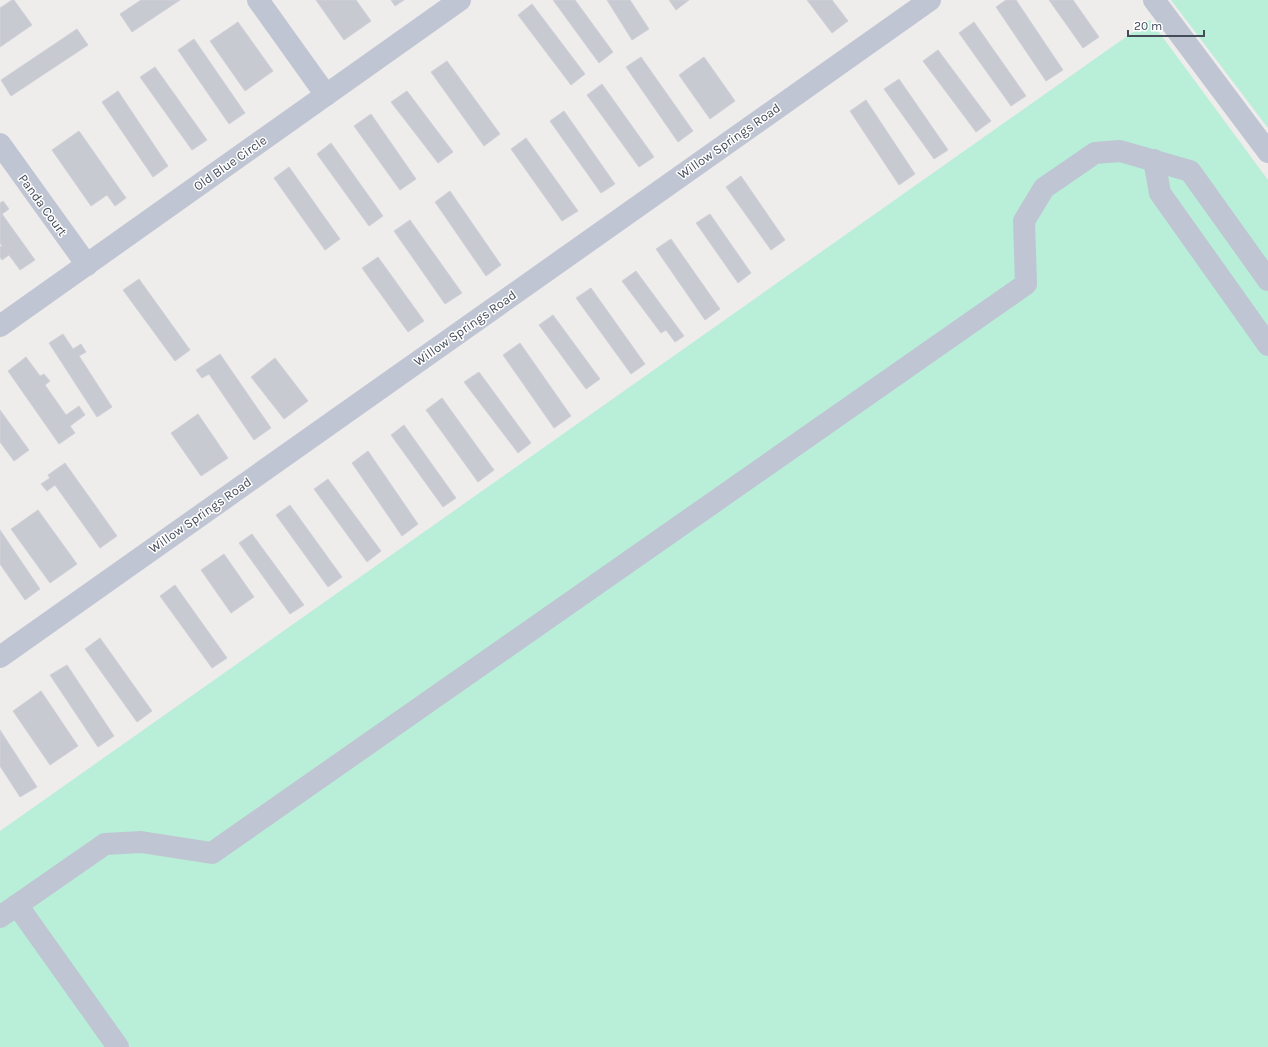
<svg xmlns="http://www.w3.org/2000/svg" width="1268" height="1047" viewBox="0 0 1268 1047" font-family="Karla,sans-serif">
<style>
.green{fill:#b9eed9}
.building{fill:#c8cad2;stroke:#d0d0d8}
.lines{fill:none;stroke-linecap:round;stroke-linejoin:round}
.minor{stroke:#bfc5d2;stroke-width:22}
.labels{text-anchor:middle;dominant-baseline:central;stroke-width:3;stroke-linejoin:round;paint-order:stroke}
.street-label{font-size:13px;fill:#444b59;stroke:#fff}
</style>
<rect width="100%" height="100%" fill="#efecec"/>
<g class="green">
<path d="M1171 0H1268V128Z"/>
<path d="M1150 20 1268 180V1047H0V831Z"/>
</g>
<g class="building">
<path d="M12 0H14L32 25 0 47V8Z"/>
<path d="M141 0H180L132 32 120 14Z"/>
<path d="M316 0H356L371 21 344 40Z"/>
<path d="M391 0H404L395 6Z"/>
<path d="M553 0H575L613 52 599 63Z"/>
<path d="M607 0H630L649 29 632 40Z"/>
<path d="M669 0H689L676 10Z"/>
<path d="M807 0H832L848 21 832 33Z"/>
<path d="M1006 0H1016L1063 70 1046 81 996 7Z"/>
<path d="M1049 0H1073L1099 37 1083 48Z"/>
<path d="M532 4 585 74 571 85 518 15Z"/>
<path d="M238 22 273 71 245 91 210 41Z"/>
<path d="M974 22 1026 96 1011 106 959 33Z"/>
<path d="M77 29 88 45 11 96 1 80Z"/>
<path d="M194 39 245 113 229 124 178 50Z"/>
<path d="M938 50 991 121 976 132 923 61Z"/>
<path d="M641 57 693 131 678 142 626 67Z"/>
<path d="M704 57 735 101 710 119 679 75Z"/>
<path d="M447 61 500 134 484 146 431 72Z"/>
<path d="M155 67 207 140 192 150 140 77Z"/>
<path d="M899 79 948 150 934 159 884 89Z"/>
<path d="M602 84 654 157 639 167 587 95Z"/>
<path d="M118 91 168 166 153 177 102 102Z"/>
<path d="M407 91 453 152 438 163 391 102Z"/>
<path d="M866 100 915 174 899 185 850 111Z"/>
<path d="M564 111 615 184 601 193 550 121Z"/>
<path d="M371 114 416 179 400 190 354 126Z"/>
<path d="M79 131 126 198 115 206 107 195 91 206 52 150Z"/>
<path d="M526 138 578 211 562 221 511 149Z"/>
<path d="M331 143 383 216 369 226 317 154Z"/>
<path d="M289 167 340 239 325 250 274 178Z"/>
<path d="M741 176 785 240 771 250 726 187Z"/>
<path d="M450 191 501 265 486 276 435 202Z"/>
<path d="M3 201 9 209 2 214 35 260 20 270 9 255 2 260 0 257V247L2 246 0 243V203Z"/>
<path d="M710 214 751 273 738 283 696 223Z"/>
<path d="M410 220 462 293 445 304 394 231Z"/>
<path d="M671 239 720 309 705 320 656 249Z"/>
<path d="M378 257 424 321 408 332 362 268Z"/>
<path d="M636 271 684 336 675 342 666 330 661 333 622 281Z"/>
<path d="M139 279 190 350 175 361 123 290Z"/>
<path d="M591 288 645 364 631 374 576 298Z"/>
<path d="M553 315 600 379 586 389 539 325Z"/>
<path d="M63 334 73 349 81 344 86 352 79 356 112 407 97 417 49 343Z"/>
<path d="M520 343 571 416 554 428 503 355Z"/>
<path d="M220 354 271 428 254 440 209 374 202 378 196 370Z"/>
<path d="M26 357 40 376 44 374 50 381 45 385 66 415 79 406 85 415 70 426 75 433 59 444 8 371Z"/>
<path d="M275 358 308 401 284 419 251 377Z"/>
<path d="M479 372 531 443 518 453 464 382Z"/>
<path d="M442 398 494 470 478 482 426 410Z"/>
<path d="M0 410 29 450 14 461 0 442Z"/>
<path d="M198 414 228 458 201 476 171 433Z"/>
<path d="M404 425 456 498 443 507 391 435Z"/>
<path d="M368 451 418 524 402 536 352 463Z"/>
<path d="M65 463 117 536 100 548 55 485 47 491 41 484 50 478 48 475Z"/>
<path d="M328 479 381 551 367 562 314 489Z"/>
<path d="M290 505 342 577 328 587 276 515Z"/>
<path d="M38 510 77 564 50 583 11 529Z"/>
<path d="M0 530 40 589 25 600 0 564Z"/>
<path d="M252 534 304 605 290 614 239 543Z"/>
<path d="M224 554 254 597 231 613 201 570Z"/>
<path d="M175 585 227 658 212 668 160 596Z"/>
<path d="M100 638 152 711 137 722 85 649Z"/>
<path d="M67 665 114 736 98 747 50 675Z"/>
<path d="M41 691 78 746 50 765 13 711Z"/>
<path d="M0 730 37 787 20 797 0 766Z"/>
</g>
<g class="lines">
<g class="minor">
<path d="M258 0 326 95"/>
<path d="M1154 0 1268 152"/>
<path d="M0 144 87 265"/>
<path d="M1154 160 1160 193 1268 345"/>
<path d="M0 326 460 0"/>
<path d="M0 657 930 0"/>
<path d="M17 905 118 1047"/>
<path d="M0 917 105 844 141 842 212 853 1026 284 1024 221 1044 188 1095 153 1120 151 1190 171 1268 280"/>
</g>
</g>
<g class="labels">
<g class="street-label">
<text transform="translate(729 141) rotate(-35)">Willow Springs Road</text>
<text transform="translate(230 163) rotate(-35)">Old Blue Circle</text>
<text transform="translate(43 205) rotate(54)">Panda Court</text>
<text transform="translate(465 328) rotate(-35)">Willow Springs Road</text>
<text transform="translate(200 515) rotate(-35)">Willow Springs Road</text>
</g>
</g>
<path d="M1128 30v6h76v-6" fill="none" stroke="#444b59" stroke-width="2"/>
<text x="1134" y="30" font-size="12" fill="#444b59" stroke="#ffffff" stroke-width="3" paint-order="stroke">20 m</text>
</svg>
